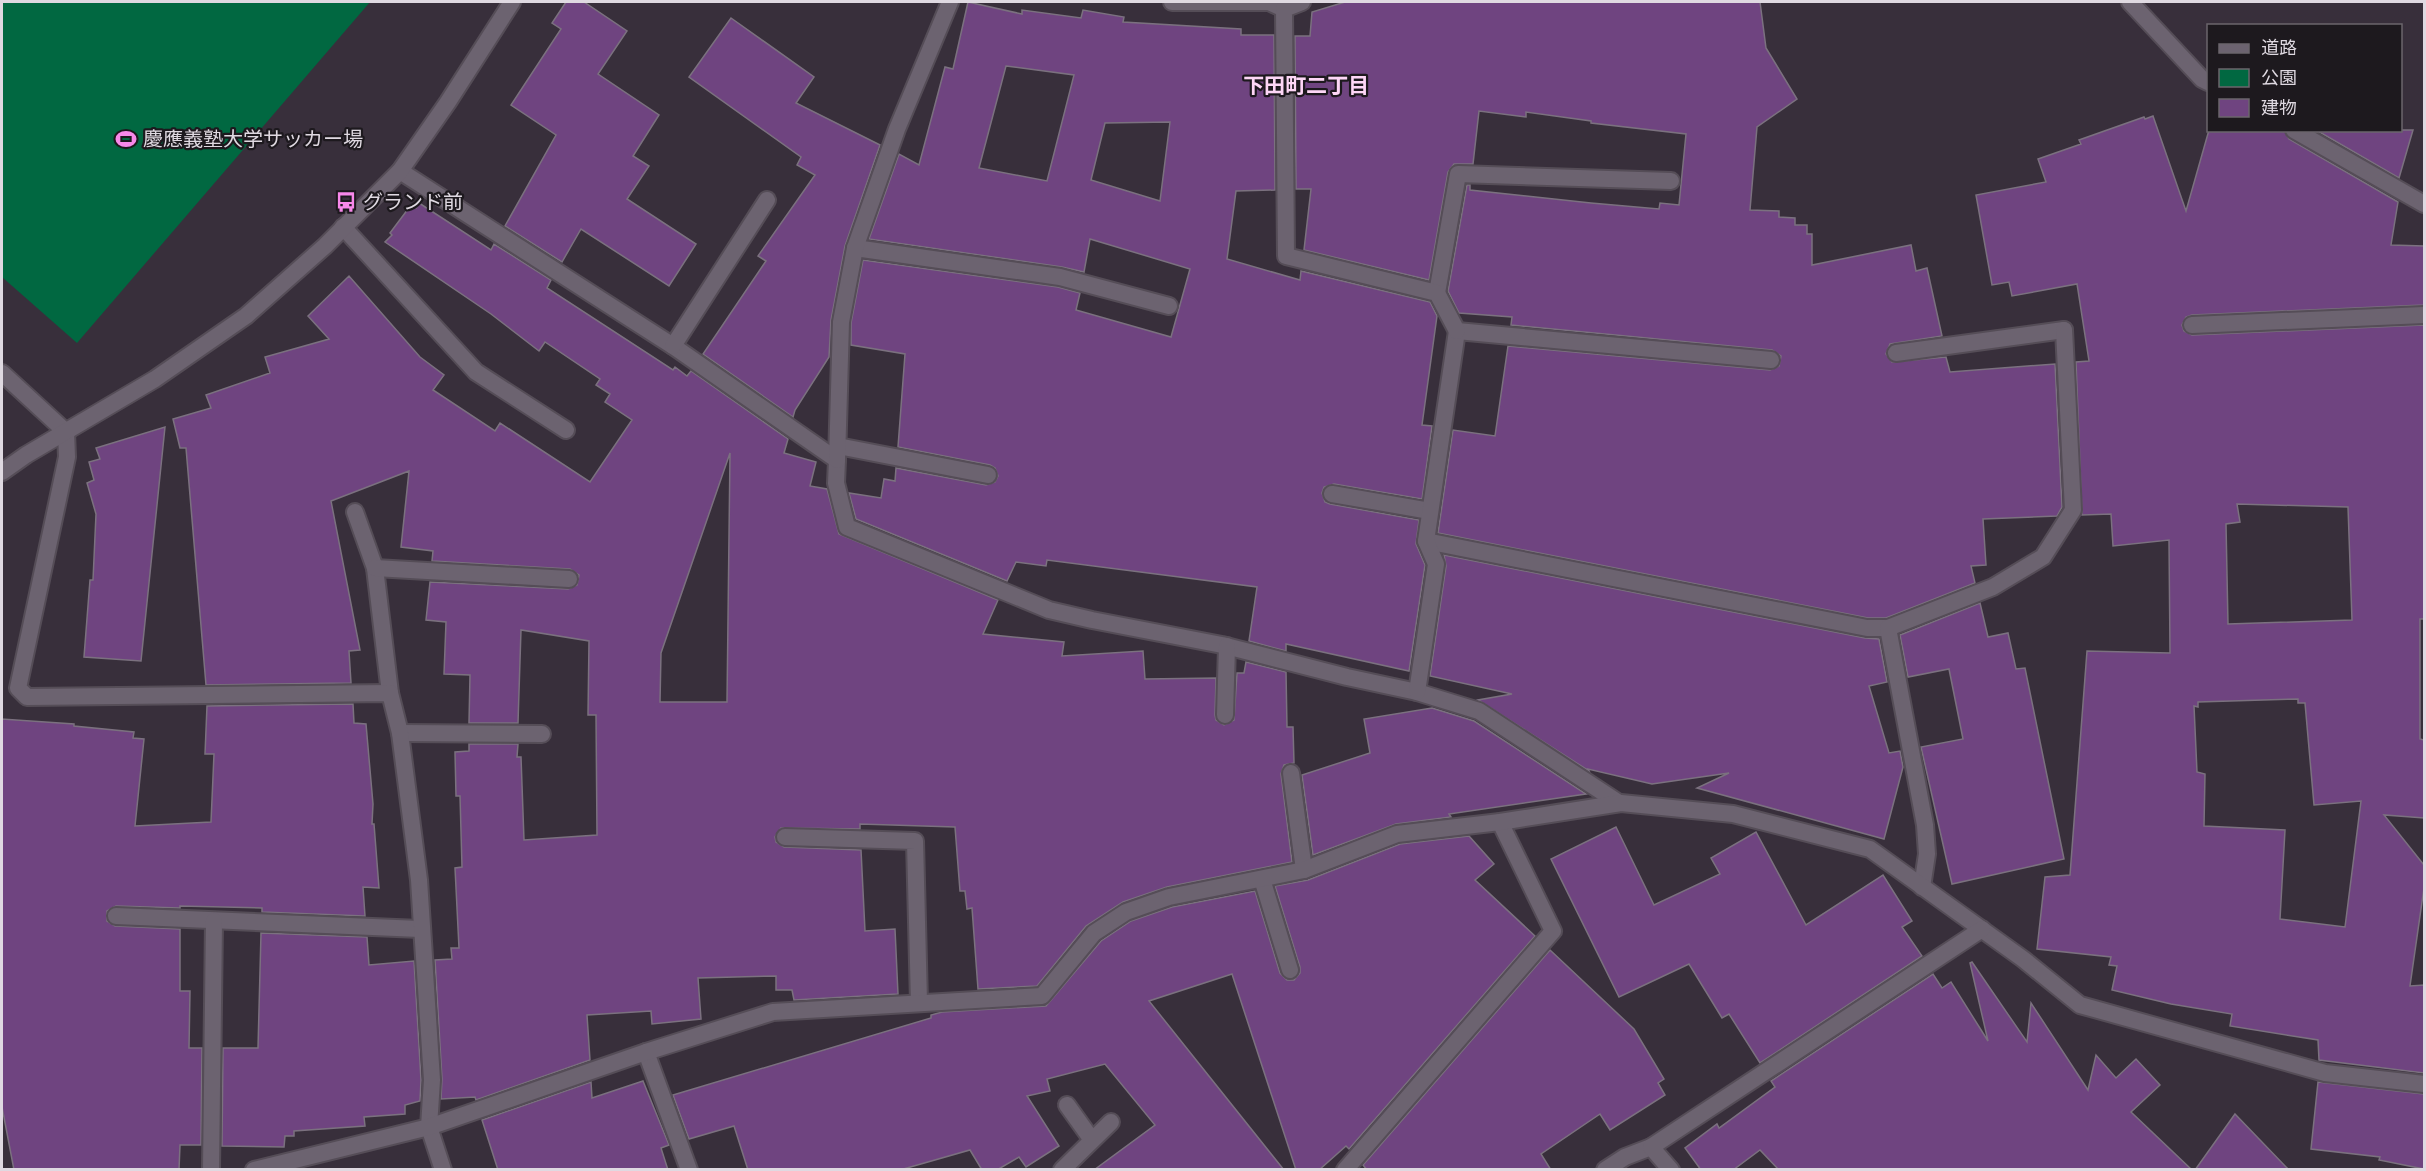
<svg xmlns="http://www.w3.org/2000/svg" width="2426" height="1171" viewBox="0 0 2426 1171" font-family="Cabin,'Noto Sans JP',sans-serif">
<style>
.green{fill:#016841}
.building{fill:#6f4480;stroke:#7b717f;stroke-width:1.5;fill-rule:evenodd}
.lines{fill:none;stroke-linecap:round;stroke-linejoin:round}
.service-casing{stroke:#554d57;stroke-width:20}
.minor-casing{stroke:#554d57;stroke-width:20}
.tertiary-casing{stroke:#554d57;stroke-width:20}
.service{stroke:#6c6370;stroke-width:16}
.minor{stroke:#6c6370;stroke-width:16}
.tertiary{stroke:#6c6370;stroke-width:16}
.labels{text-anchor:middle;dominant-baseline:central;stroke-width:4.5;stroke-linejoin:round;paint-order:stroke}
.poi-label{font-size:20px;fill:#dfd9e1;stroke:#1d191e;text-anchor:start}
.neighbourhood-label{font-size:21px;font-weight:bold;fill:#fdd6f6;stroke:#1d191e}
</style>
<rect width="100%" height="100%" fill="#382f3b"/>
<path class="green" d="M2 2H370L77 343 2 277Z"/>
<g class="building">
<path d="M566 2H584L627 31 598 74 659 115 633 156 649 166 627 199 696 244 669 286 581 229 562 262 505 226 556 135 511 105 561 29 552 23Z"/>
<path d="M968 2 1022 14V10L1081 18 1083 10 1124 17 1123 22 1241 29V35H1274L1275 190 1236 191 1227 259 1300 280 1301 271 1430 302 1437 316 1422 425 1432 426 1422 499 1334 484 1324 487 1322 493 1325 502 1330 504 1419 520 1416 544 1425 565 1409 671 1286 644V651L1249 641 1257 587 1047 560 1046 566 1016 562 1007 581 856 519 849 493 881 498 884 479 895 481 896 468 986 485 995 482 998 476 995 468 990 465 898 447 905 354 851 345V323L863 260 1058 287 1080 293 1076 310 1171 337 1190 269 1090 239 1084 272 1062 267 869 239 899 154 919 165 945 67 953 69ZM1006 66 1074 75 1047 181 979 168ZM1170 122 1160 201 1091 180 1105 123Z"/>
<path d="M1345 2H1760L1766 48 1797 99 1757 127 1750 210 1779 211V217L1795 218V225H1807V234H1812V265L1911 245 1916 271 1927 268 1942 336 1890 344 1886 354 1892 362 1946 357 1950 372 2055 364 2062 507 2057 516 1983 519 1986 565 1971 566 1975 583 1886 618H1868L1438 533 1453 430 1495 436 1508 346 1770 370 1779 366 1781 356 1772 350 1511 325 1512 317 1459 313 1448 291 1467 185H1470V190L1591 203 1659 209 1660 203 1679 205 1686 134 1591 123V121L1526 112V117L1479 111 1473 164H1454L1448 172 1429 280 1304 250 1311 189H1296L1295 36H1310L1312 12Z"/>
<path d="M731 18 814 77 796 103 880 145 845 246 831 320 829 357 795 410 793 417 703 354 766 261 758 256 815 175 797 165 801 157 689 77Z"/>
<path d="M2153 116 2186 211 2209 130H2284L2289 139 2398 202 2391 245 2424 246V305L2192 315 2186 317 2182 325 2184 331 2192 335 2424 325V619H2420V739L2424 740V818L2384 815 2424 865V888L2410 986 2424 985V1073L2319 1060 2318 1040 2230 1026 2232 1014 2171 1004 2112 990 2117 966 2109 965 2111 957 2037 949 2045 877 2070 875 2087 651 2170 653 2169 540 2113 546 2111 514 2082 515 2076 362 2089 361 2077 284 2012 296 2009 282 1992 285 1976 195 2046 182 2038 159 2081 144 2079 140 2144 117 2145 119ZM2237 504 2348 507 2352 620 2228 624 2226 524 2240 522ZM2298 699V703H2305L2314 805 2361 801 2345 927 2280 919 2285 830 2204 826 2205 774 2197 772 2194 706 2198 707V702Z"/>
<path d="M2316 130H2413L2399 178Z"/>
<path d="M419 203 491 250 494 244 551 280 547 288 673 370 675 367 687 376 691 371 788 439 784 453 816 462 810 486 827 489 839 534 998 600 983 634 1064 642 1062 656 1143 651 1145 679 1216 678 1215 715 1216 720 1224 725 1234 720 1237 673H1244L1246 662 1286 672 1287 727H1293L1294 763 1284 765 1281 774 1292 862 1167 887 1123 902 1086 926 1037 986 978 989 972 908 967 909 965 891H960L955 827 860 824V829L781 828 775 837 776 842 784 847 861 850 865 931 895 929 898 994 794 1000 792 990H776V976L698 978 701 1019 652 1024 651 1011 587 1015 590 1060 476 1100 475 1097 441 1099 442 1079 435 960 452 959 451 948H459L455 868 462 867 460 796H456L455 752 469 751V744H518L517 757H521L524 840 597 835 596 715H588L589 641 521 630 518 723H469L470 675 444 674 446 622 426 620 430 582 568 589 577 585 579 575 570 569 432 561 433 551 401 547 409 471 331 501 360 650 349 651 351 683 206 685 186 448H180L173 419 211 408 206 395 270 373 265 357 329 339 308 316 349 276 420 357 444 375 433 390 495 431 500 423 590 482 632 420 605 402 610 394 596 385 600 379 545 342 539 351 491 314 385 242 392 235 390 233 411 205 416 208ZM730 453 727 702H660L661 653Z"/>
<path d="M165 427 141 661 84 657 90 580H93L96 514 87 483 94 480 89 462 100 459 96 448Z"/>
<path d="M1444 555 1865 638 1879 639 1887 682 1869 686 1889 753 1900 751 1903 767 1884 839 1697 788 1729 773 1652 784 1588 769 1589 771 1478 700 1512 694 1430 676 1446 566Z"/>
<path d="M1980 603 1988 637 2008 633 2016 669 2025 668 2064 859 1952 884 1921 747 1963 739 1949 669 1908 677 1900 635Z"/>
<path d="M353 704 354 723 366 724 373 804 372 824H374L379 888 363 887 365 916 262 912V908L180 906V908L116 906 107 911V921L115 926 180 929V991H190L189 1048H202L201 1145H180L179 1170H14L2 1107V719L74 724V726L134 732 133 738 144 739 135 826 211 822 214 754H205L207 706Z"/>
<path d="M1432 708 1474 721 1586 794 1449 814 1451 817 1396 824 1313 855 1302 775 1370 753 1364 719Z"/>
<path d="M1616 827 1654 905 1720 874 1711 858 1756 832 1806 925 1883 875 1912 921 1902 927 1922 956 1760 1063 1729 1014 1722 1018 1689 964 1619 997 1551 859Z"/>
<path d="M1469 836 1494 864 1475 880 1535 936 1349 1149 1346 1146 1319 1170H1296L1232 974 1149 1001 1284 1170H1094L1155 1125 1105 1064 1047 1079 1050 1091 1027 1096 1059 1146 1026 1167 1019 1157 997 1170H982L970 1150 900 1170H748L734 1126 689 1139 673 1095 931 1018V1015L942 1012 1046 1006 1101 941 1131 921 1172 907 1255 891 1280 973 1287 980H1294L1300 973V967L1275 886 1308 880 1400 844Z"/>
<path d="M261 933 367 937 369 965 414 961 421 1080 420 1101 405 1105V1114L364 1117 365 1126 294 1131V1136H285L284 1147 222 1146 223 1048H258Z"/>
<path d="M1550 950 1634 1029 1664 1079 1658 1083 1665 1095 1610 1130 1600 1114 1541 1154 1551 1170H1367L1363 1165Z"/>
<path d="M1972 962 2027 1042 2031 1003 2088 1090 2096 1055 2116 1078 2136 1059 2160 1085 2131 1112 2192 1170H1779L1760 1150 1733 1170H1701L1685 1148 1717 1124 1719 1128 1775 1087 1771 1081 1933 974 1942 988 1951 982 1988 1041 1970 963Z"/>
<path d="M643 1081 669 1145 661 1148 668 1170H498L482 1120 591 1082 592 1098Z"/>
<path d="M2318 1082 2424 1094V1169L2379 1160 2380 1157 2311 1149Z"/>
<path d="M2235 1114 2289 1170H2195Z"/>
</g>
<g class="lines">
<g class="service-casing">
<g id="service">
<path d="M1172 2H1269L1284 9"/>
<path d="M400 171 673 346 837 460 836 483 847 527 1049 610 1092 620 1222 645 1347 677 1417 692 1479 711 1619 803"/>
<path d="M855 248 1060 277 1169 306"/>
<path d="M1437 293 1458 174 1671 181"/>
<path d="M2192 325 2424 315"/>
<path d="M673 346 767 200"/>
<path d="M1896 353 2064 330"/>
<path d="M838 446 988 475"/>
<path d="M837 460 841 322 855 248 897 129 950 2"/>
<path d="M1332 494 1430 511"/>
<path d="M355 512 375 568 390 693"/>
<path d="M1426 541 1867 628H1888"/>
<path d="M375 568 569 579"/>
<path d="M1417 692 1436 564 1426 541 1457 331 1771 360"/>
<path d="M1225 715 1227 646"/>
<path d="M400 733 542 734"/>
<path d="M1291 773 1304 870"/>
<path d="M785 837 915 841 919 1003"/>
<path d="M1262 879 1290 970"/>
<path d="M116 916 420 929"/>
<path d="M1067 1105 1092 1140"/>
<path d="M211 1170 214 921"/>
<path d="M1062 1170 1111 1122"/>
<path d="M1345 1170 1553 931 1500 822"/>
<path d="M1605 1170 1625 1157 1651 1147"/>
</g>
</g>
<g class="minor-casing">
<g id="minor">
<path d="M1302 2 1284 9 1286 256 1437 293 1457 331"/>
<path d="M2130 2 2202 79 2208 82"/>
<path d="M2294 130 2424 204"/>
<path d="M343 227 476 372 566 430"/>
<path d="M2 373 66 432 67 457 18 688 27 697 390 693 400 733 419 880 432 1080 429 1127 443 1170"/>
<path d="M1922 887 1927 854 1925 825 1888 628 1993 587 2043 557 2073 510 2064 330"/>
<path d="M646 1052 689 1170"/>
<path d="M254 1170 429 1127 646 1052 773 1012 1042 996 1094 933 1126 912 1169 897 1304 870 1397 834 1500 822 1621 803 1733 814 1870 849 2023 959 2080 1005 2325 1073 2424 1084"/>
<path d="M1671 1170 1651 1147 1982 929"/>
</g>
</g>
<g class="tertiary-casing">
<path id="tertiary" d="M2 472 26 455 155 379 246 316 325 246 400 171 448 102 512 2"/>
</g>
<use href="#service" class="service"/>
<use href="#minor" class="minor"/>
<use href="#tertiary" class="tertiary"/>
</g>
<defs>
<g id="stadium-bare" transform="scale(1.62)"><path d="M0-5a6.5 5 0 1 0 0 10a6.5 5 0 1 0 0-10ZM-3.5-1.8h7v3.6h-7Z" fill="#f888ea" stroke="#1d191e" stroke-width="2.5" paint-order="stroke"/></g>
<g id="bus-bare" transform="scale(1.62)"><path d="M-5-6H5V4H4V6H2V4H-2V6H-4V4H-5ZM-3.5-4V0h7V-4ZM-3.5 1.2v1.5H-2V1.2ZM2 1.2v1.5H3.5V1.2Z" fill="#f888ea" stroke="#1d191e" stroke-width="2.5" paint-order="stroke"/></g>
</defs>
<g fill-rule="evenodd">
<use href="#stadium-bare" x="126" y="139"/>
<use href="#bus-bare" x="346" y="202"/>
</g>
<g class="labels">
<g class="poi-label">
<text x="143" y="139">慶應義塾大学サッカー場</text>
<text x="363" y="202">グランド前</text>
</g>
<g class="neighbourhood-label">
<text x="1306" y="85">下田町二丁目</text>
</g>
</g>
<rect width="2426" height="1171" fill="none" stroke="#dfd9e1" stroke-width="6"/>
<rect x="2207" y="24" width="195" height="108" fill="#1d191e" stroke="#6b666c" stroke-width="1.5"/>
<rect x="2219" y="44" width="30" height="9" fill="#6c6370" stroke="#6b666c" stroke-width="1.5"/>
<text x="2261" y="54" font-size="18" fill="#dfd9e1">道路</text>
<rect x="2219" y="69" width="30" height="18" fill="#016841" stroke="#6b666c" stroke-width="1.5"/>
<text x="2261" y="84" font-size="18" fill="#dfd9e1">公園</text>
<rect x="2219" y="99" width="30" height="18" fill="#6f4480" stroke="#6b666c" stroke-width="1.5"/>
<text x="2261" y="114" font-size="18" fill="#dfd9e1">建物</text>
</svg>
